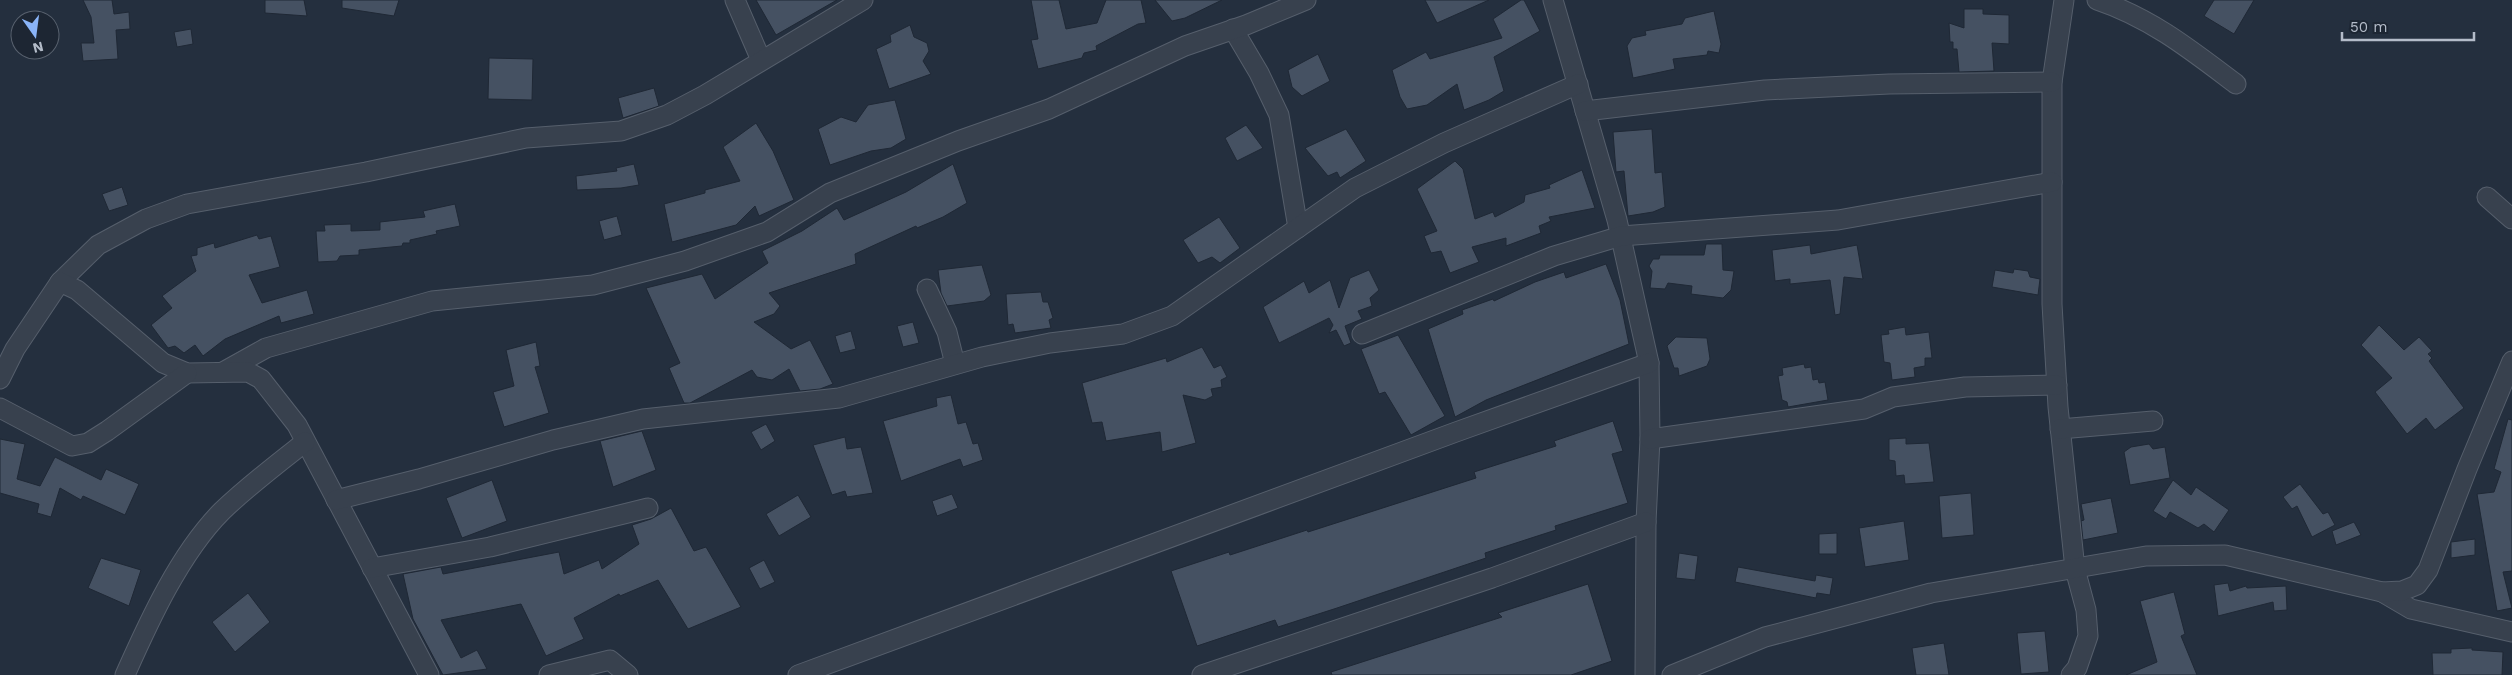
<svg xmlns="http://www.w3.org/2000/svg" width="2512" height="675" viewBox="0 0 2512 675" font-family="'Work Sans',sans-serif">
<style>
.building{fill:#455162;stroke:#1f2835}
.lines{fill:none;stroke-linecap:round;stroke-linejoin:round}
.minor-casing{stroke:#565f6c;stroke-width:21}
.minor{stroke:#38414e;stroke-width:19}
</style>
<rect width="100%" height="100%" fill="#242f3e"/>
<g class="building">
<path d="M83 0H112L114 14 129 12 130 29 116 30 118 59 83 61 81 43H94L91 17Z"/>
<path d="M265 0H304L307 16 265 13Z"/>
<path d="M342 0H399L394 16 342 8Z"/>
<path d="M756 0H837L776 35Z"/>
<path d="M1031 0H1059L1066 29 1097 23 1106 0H1141L1146 23 1138 24 1096 46 1097 50 1084 53 1082 58 1038 69 1031 40 1038 39Z"/>
<path d="M1155 0H1222L1185 18 1172 21Z"/>
<path d="M1425 0H1489L1437 23Z"/>
<path d="M1521 0H1524L1540 31 1494 57 1504 91 1489 100 1464 110 1457 84 1427 105 1407 109 1400 97 1392 70 1426 52 1430 59 1502 38 1493 19Z"/>
<path d="M2214 0H2254L2234 34 2204 16Z"/>
<path d="M1964 9H1983V14L2009 15V44L1992 43 1994 71 1959 72 1957 49H1953V42H1950L1949 23 1964 28Z"/>
<path d="M1714 11 1721 44 1719 53 1708 51 1707 55 1673 59 1675 69 1633 78 1627 46 1632 38 1646 35 1645 31 1682 24 1685 18Z"/>
<path d="M910 25 914 37 927 43 929 51 923 61 931 74 889 89 876 49 891 42 890 35Z"/>
<path d="M191 29 193 44 177 47 174 32Z"/>
<path d="M1318 54 1330 81 1302 96 1292 87 1288 70Z"/>
<path d="M489 58 533 59 532 100 488 99Z"/>
<path d="M654 88 659 106 623 118 618 98Z"/>
<path d="M895 100 906 139 891 148 871 151 830 165 818 129 841 117 856 122 868 105Z"/>
<path d="M756 123 773 151 794 200 759 216 755 206 736 225 672 242 664 204 705 193V190L740 181 723 147Z"/>
<path d="M1246 125 1263 148 1237 161 1225 138Z"/>
<path d="M1346 129 1366 161 1340 178 1337 172 1328 176 1305 148Z"/>
<path d="M1652 129 1655 173 1662 172 1665 207 1653 212 1628 216 1624 171 1616 172 1613 132Z"/>
<path d="M1455 161 1463 169 1475 219 1493 212 1495 217 1524 202 1525 195 1550 188 1549 185 1582 170 1595 208 1549 217 1551 221 1539 226 1541 233 1506 246V238L1472 247 1479 262 1450 273 1441 251 1431 253 1424 236 1437 231 1417 189Z"/>
<path d="M634 164 639 185 621 188 577 190 576 176 617 171 616 168Z"/>
<path d="M953 164 967 203 943 217 917 228 916 226 855 254 856 264 769 293 780 306 774 314 754 322 791 349 810 340 833 384 820 389 800 391 789 369 772 380 757 377 752 370 690 403H684L669 368 680 363 646 288 702 274 715 299 768 263 762 251 802 231 837 208 844 220 906 192Z"/>
<path d="M122 187 128 205 109 211 102 194Z"/>
<path d="M455 204 460 226 436 231 437 234 410 240V243H403L402 246 359 250V255L340 256 337 261 318 262 316 231H325L324 225 351 224V231L380 230V222L425 217 423 211Z"/>
<path d="M617 216 622 235 604 240 599 221Z"/>
<path d="M1219 217 1240 248 1220 263 1212 257 1198 263 1183 240Z"/>
<path d="M257 235 259 239 271 236 280 267 249 275 262 303 307 290 314 314 281 323 279 316 225 339 203 356 195 345 184 353 175 346 168 348 151 325 172 308 162 296 196 271 191 256 197 255V248L214 243 215 248Z"/>
<path d="M1706 244H1722L1723 270 1734 271 1731 290 1723 298 1691 294 1692 286 1668 283 1665 289 1650 288 1652 271 1649 266 1653 259H1659L1660 255H1704Z"/>
<path d="M1810 245 1811 254 1857 245 1863 279 1844 277 1840 314 1835 315 1830 280 1790 284V279L1775 281 1772 250Z"/>
<path d="M1606 264 1620 300 1629 344 1486 400 1455 417 1428 329 1463 314 1462 310 1493 299 1494 301 1535 282 1564 272 1566 278Z"/>
<path d="M982 265 991 295 984 301 947 306 941 293 938 270Z"/>
<path d="M2014 269 2028 271 2030 277 2040 279 2038 295 1992 287 1995 270 2013 273Z"/>
<path d="M1369 270 1379 290 1370 298 1372 306 1358 311 1362 319 1345 326 1351 343 1344 346 1336 330 1329 333 1333 325 1329 318 1279 343 1263 307 1304 281 1309 293 1330 280 1339 308 1350 278Z"/>
<path d="M1041 292 1043 302H1048L1053 318 1049 320 1051 328 1015 333 1013 324 1008 325 1006 294Z"/>
<path d="M913 322 919 343 903 347 897 326Z"/>
<path d="M2379 325 2404 350 2419 337 2432 351 2428 354 2432 358 2429 361 2464 408 2435 430 2426 418 2407 434 2375 392 2392 378 2361 345Z"/>
<path d="M1905 327 1906 335 1929 332 1932 358H1925V366L1914 368 1915 377 1892 380 1890 363 1884 362 1881 335 1889 334 1888 330Z"/>
<path d="M851 331 856 349 840 353 835 336Z"/>
<path d="M1398 335 1445 416 1411 435 1385 392 1379 394 1361 349Z"/>
<path d="M1676 337 1707 338 1710 359 1707 366 1679 376 1678 368H1674L1667 346Z"/>
<path d="M536 342 540 366 535 367 549 413 504 427 493 392 514 386 506 350Z"/>
<path d="M1202 347 1214 368 1221 365 1227 377 1221 380 1222 387 1211 389 1213 396 1205 400 1183 395 1196 443 1162 452 1160 432 1106 441 1102 422 1092 423 1082 383 1166 358 1167 362Z"/>
<path d="M1804 364 1805 368 1811 367 1813 380 1818 379 1819 383 1825 382 1828 400 1788 407 1787 402 1782 400 1778 376 1783 375 1782 368Z"/>
<path d="M951 395 958 424 966 422 973 444 978 443 983 460 963 467 960 459 901 481 883 421 937 406 936 398Z"/>
<path d="M2508 419 2512 420V571L2503 572 2512 608 2497 611 2477 494 2494 492 2501 472 2494 469Z"/>
<path d="M1613 421 1623 451 1612 454 1628 503 1555 526 1556 530 1485 553 1486 558 1337 608 1278 627 1275 620 1197 646 1171 571 1229 552 1230 555 1307 530 1308 532 1476 478 1474 472 1556 446 1554 441Z"/>
<path d="M766 424 775 441 761 450 751 432Z"/>
<path d="M642 431 656 470 613 487 600 441Z"/>
<path d="M845 437 847 449 861 447 873 493 847 497 845 491 832 495 813 445Z"/>
<path d="M1906 438V444L1929 443 1934 482 1905 484 1904 475 1896 476 1895 461 1889 460V439Z"/>
<path d="M0 439 25 444 17 479 40 486 55 457 101 480 106 469 139 484 125 515 83 496 81 500 60 488 51 517 37 513 39 504 0 493Z"/>
<path d="M2149 444 2153 449 2165 447 2170 478 2130 485 2124 452 2131 447Z"/>
<path d="M492 480 507 521 462 538 446 498Z"/>
<path d="M2173 480 2191 495 2196 487 2229 510 2214 532 2204 524 2198 528 2170 512 2166 519 2153 511Z"/>
<path d="M2300 484 2323 514 2328 512 2335 525 2312 537 2297 506 2292 509 2283 497Z"/>
<path d="M1971 493 1974 535 1942 538 1939 496Z"/>
<path d="M952 494 958 508 937 516 932 501Z"/>
<path d="M798 495 811 517 779 536 766 514Z"/>
<path d="M2111 498 2118 533 2083 540 2081 521 2084 520 2081 504Z"/>
<path d="M671 508 694 551 706 547 741 607 688 629 658 580 620 596 619 594 574 618 584 639 546 656 521 604 441 620 461 658 477 650 487 669 443 675 413 619 403 574 441 567 443 574 559 552 564 574 599 560 602 569 639 544 632 525 651 519Z"/>
<path d="M1904 521 1909 560 1865 567 1859 528Z"/>
<path d="M2354 522 2361 535 2336 545 2332 531Z"/>
<path d="M1837 533V554H1819V534Z"/>
<path d="M2475 539V555L2451 558V542Z"/>
<path d="M1679 553 1698 556 1695 580 1676 578Z"/>
<path d="M101 558 141 570 129 606 88 588Z"/>
<path d="M764 560 775 582 760 589 749 568Z"/>
<path d="M1738 567 1815 581 1816 575 1833 578 1830 595 1817 593 1816 598 1735 582Z"/>
<path d="M2228 583 2230 591 2246 586 2247 588 2286 586 2287 610 2274 611 2273 602 2218 616 2214 585Z"/>
<path d="M1588 584 1612 661 1571 675H1332L1331 672 1502 617 1498 613Z"/>
<path d="M2174 592 2185 634 2181 636 2197 675H2126L2157 662 2140 601Z"/>
<path d="M248 593 270 622 235 652 212 622Z"/>
<path d="M2045 631 2049 672 2021 674 2017 633Z"/>
<path d="M1944 643 1949 675H1916L1912 648Z"/>
<path d="M2472 648V650L2503 652 2502 675H2433L2432 653H2451V649Z"/>
</g>
<g class="lines">
<g class="minor-casing">
<g id="minor">
<path d="M735 0 761 60"/>
<path d="M1553 0 1617 220 1649 363 1650 439 1646 522 1645 675"/>
<path d="M2064 0 2052 82V304L2058 407 2075 569 2086 610 2088 636 2077 668 2071 675"/>
<path d="M2097 0C2151 18 2191 50 2236 84"/>
<path d="M1233 29 1259 73 1279 115 1298 228"/>
<path d="M1585 111 1765 90 1889 84 2052 82"/>
<path d="M2487 197 2512 219"/>
<path d="M60 282 98 245 146 219 187 204 366 172 526 138 621 131 667 115 705 95 863 0"/>
<path d="M927 289 947 332 955 364"/>
<path d="M1362 334 1554 256 1621 236 1838 220 2052 182"/>
<path d="M223 372 266 348 432 301 593 285 685 261 767 232 830 193 958 141 1049 109 1185 46 1246 25 1306 0"/>
<path d="M0 379 15 349 60 282 77 290 163 363 187 373 248 372 261 379 297 425 429 675"/>
<path d="M0 408 72 446 88 443 107 431 187 373"/>
<path d="M2060 429 2153 421"/>
<path d="M1650 439 1864 409 1893 397 1965 387 2057 385"/>
<path d="M336 500 419 479 553 440 643 419 839 398 982 357 1050 343 1123 334 1172 316 1355 188 1444 143 1578 84"/>
<path d="M372 568 490 547 648 508"/>
<path d="M2382 592 2411 609 2512 632"/>
<path d="M125 675C149 621 180 553 222 511 248 486 277 464 305 442"/>
<path d="M549 675 610 660 628 675"/>
<path d="M798 675 1456 432 1649 363"/>
<path d="M1202 675 1492 578 1646 522"/>
<path d="M1672 675 1765 637 1931 593 2146 556 2225 555 2382 592 2402 591 2417 585 2428 570 2467 469 2512 361"/>
</g>
</g>
<use href="#minor" class="minor"/>
</g>
<g transform="translate(35 35) rotate(166)"><circle r="24" fill="#1d2633" stroke="#59626f"/>
<path d="M0-4L9 19L0 12L-9 19Z" fill="#8ab4f8"/>
<text y="-8" font-size="14" font-weight="bold" text-anchor="middle" fill="#b4bcc9">N</text>
</g>
<path d="M2342 32v8h132v-8" fill="none" stroke="#b4bcc9" stroke-width="2.5"/>
<text x="2350" y="32" font-size="15" fill="#b4bcc9" stroke="#1d2633" stroke-width="4" paint-order="stroke">50 m</text>
</svg>
